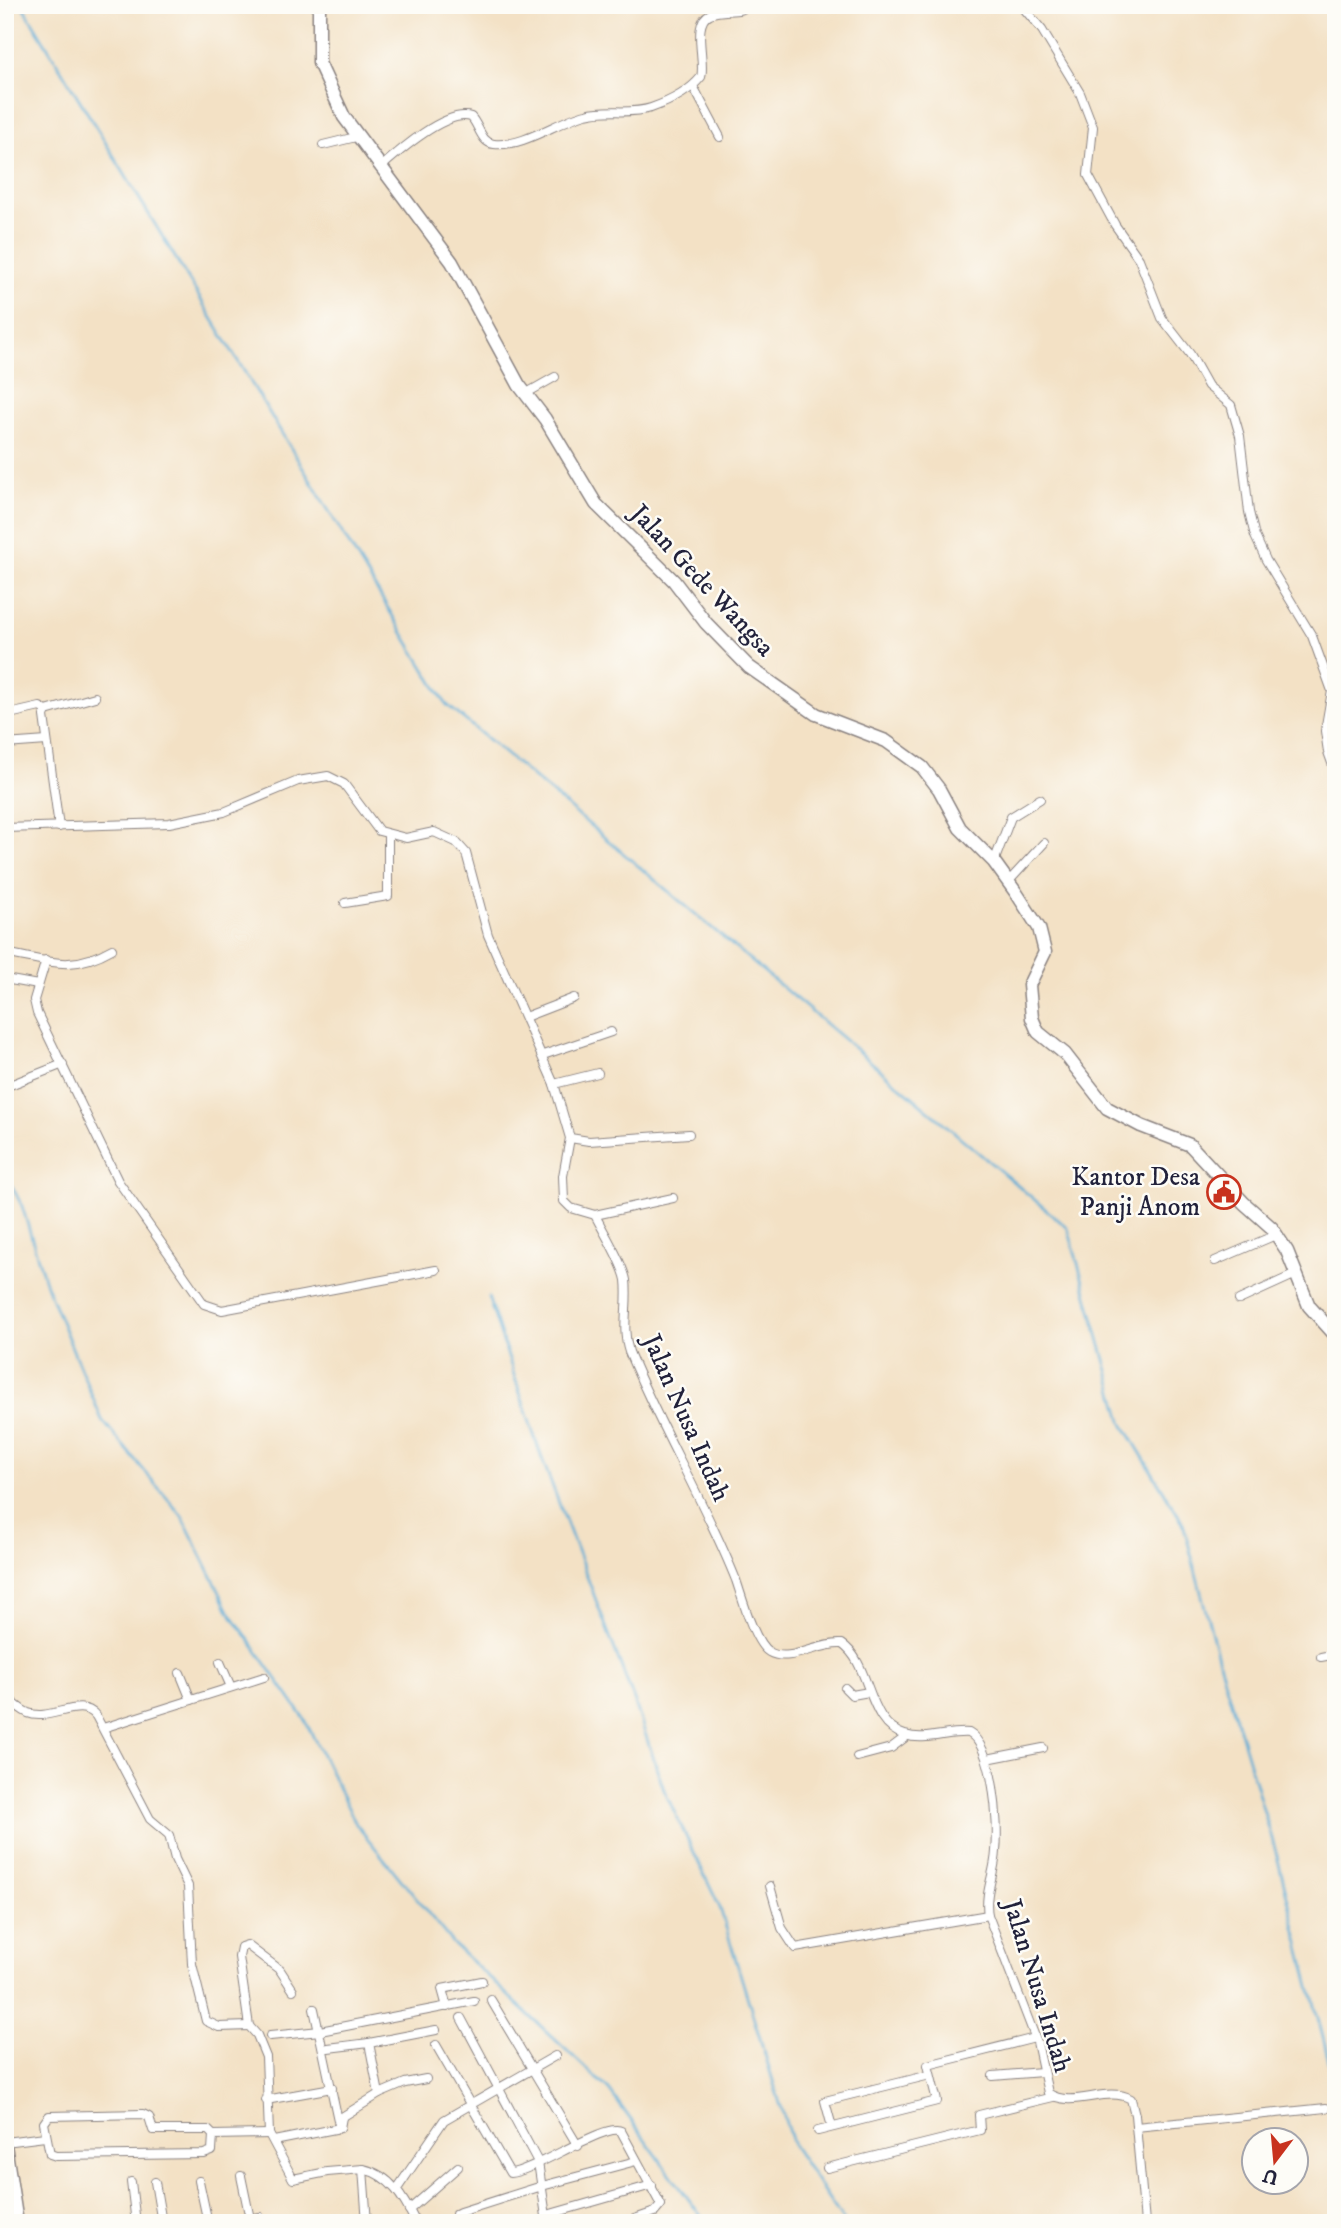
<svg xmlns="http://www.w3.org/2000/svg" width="1341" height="2228" viewBox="0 0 1341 2228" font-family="'IM FELL DW Pica',serif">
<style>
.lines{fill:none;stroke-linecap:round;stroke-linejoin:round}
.stream{stroke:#5aabd5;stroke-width:2.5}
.street-casing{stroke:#8a8280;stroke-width:10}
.secondary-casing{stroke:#8a8280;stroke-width:15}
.street{stroke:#fff;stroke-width:8}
.secondary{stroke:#fff;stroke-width:12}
.labels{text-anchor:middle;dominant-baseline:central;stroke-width:5;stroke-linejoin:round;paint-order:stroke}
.street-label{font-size:26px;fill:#22223b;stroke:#fdfcf7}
.poi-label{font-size:26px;fill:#22223b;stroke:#fdfcf7;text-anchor:end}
</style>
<rect width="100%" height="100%" fill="#fdfcf7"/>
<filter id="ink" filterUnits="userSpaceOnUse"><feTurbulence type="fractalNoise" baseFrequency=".0143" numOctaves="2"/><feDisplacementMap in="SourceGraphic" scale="14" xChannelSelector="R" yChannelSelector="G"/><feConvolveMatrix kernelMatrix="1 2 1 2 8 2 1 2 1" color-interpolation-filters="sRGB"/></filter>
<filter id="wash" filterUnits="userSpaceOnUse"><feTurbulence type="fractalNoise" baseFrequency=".00686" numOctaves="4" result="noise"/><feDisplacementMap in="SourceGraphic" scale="28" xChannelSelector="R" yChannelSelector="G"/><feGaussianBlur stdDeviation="1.57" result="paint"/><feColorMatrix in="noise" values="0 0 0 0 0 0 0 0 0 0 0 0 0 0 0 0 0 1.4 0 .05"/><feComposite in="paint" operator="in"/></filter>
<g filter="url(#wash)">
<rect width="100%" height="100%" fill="#f3e1c5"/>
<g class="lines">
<g class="stream">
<path d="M22 5 446 704 1068 1228 1123 1424 1183 1523 1221 1669 1276 1852 1336 2089"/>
<path d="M5 1172 22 1206 46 1285 102 1420 182 1516 229 1611 304 1718 356 1824 454 1945 609 2090 706 2223"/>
<path d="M488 1297 541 1456 634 1700 664 1790 720 1908 793 2146 845 2223"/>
</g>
</g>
</g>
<g filter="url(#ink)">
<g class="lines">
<g class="street-casing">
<g id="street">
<path d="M1021 5 1042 30 1080 93 1093 127 1088 175 1115 225 1139 259 1162 318 1190 354 1208 386 1231 405 1240 436 1249 512 1255 536 1266 560 1312 636 1332 691 1325 731 1328 752 1336 774"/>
<path d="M693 86 720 137"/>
<path d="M323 145 356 137"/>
<path d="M380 168C398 152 446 109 471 117 479 125 481 143 494 144 525 147 557 121 586 114 608 108 630 115 651 108 668 102 689 92 701 77 706 61 691 23 710 14 724 8 737 14 753 5"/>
<path d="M525 394 555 377"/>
<path d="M5 715 40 707 46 711"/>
<path d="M5 744 47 741"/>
<path d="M59 827 44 716 46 711 95 697"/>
<path d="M5 828 169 823 224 812 298 781 328 776 344 784 379 831 406 838 434 832 456 842 466 853 488 935 554 1084 570 1138 563 1176 564 1201 571 1208 595 1215C603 1231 623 1263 626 1280 629 1305 621 1328 629 1352 661 1430 705 1502 736 1580 742 1597 754 1643 769 1652 790 1664 818 1642 842 1644 872 1664 866 1724 905 1735 925 1742 948 1731 969 1733 994 1747 999 1824 996 1851 995 1874 984 1892 988 1915L1037 2042 1048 2093C1072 2110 1107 2085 1131 2099L1135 2115 1145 2223"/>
<path d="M994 862 1011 817 1040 799"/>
<path d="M1009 881 1044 843"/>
<path d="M345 903 388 896V835"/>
<path d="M5 953C50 961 70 973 112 949"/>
<path d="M46 960 34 1000 37 1013 118 1181 204 1304 222 1310 436 1270"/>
<path d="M5 979 38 985"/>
<path d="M525 1017 574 998"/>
<path d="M543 1055 611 1032"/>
<path d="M554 1084 598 1073"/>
<path d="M5 1087 63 1064"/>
<path d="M570 1138 589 1141 689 1134"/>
<path d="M595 1215 673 1198"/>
<path d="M1215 1261 1278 1234"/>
<path d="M1239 1300 1296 1274"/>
<path d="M1321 1657 1336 1654"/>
<path d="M220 1662 231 1687"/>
<path d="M180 1673 191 1700"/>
<path d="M845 1688 852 1695 869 1692"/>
<path d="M5 1695C12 1702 19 1709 28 1713 50 1722 81 1696 96 1716L150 1819 169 1835 175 1859 188 1886 192 1964 206 2021 219 2027 249 2026"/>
<path d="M103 1728 264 1677"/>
<path d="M857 1757 891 1748 907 1736"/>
<path d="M987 1759 1043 1748"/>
<path d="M770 1886 782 1928 795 1948 988 1915"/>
<path d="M293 1990 280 1970 247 1945 241 1947 239 1957 249 2026 257 2035 266 2057 269 2134 293 2179 327 2172 363 2169 367 2223"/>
<path d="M491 2000 578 2146"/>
<path d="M447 2007 442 1989 482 1981"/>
<path d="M314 2009 339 2125"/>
<path d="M461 2018 538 2162 547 2223"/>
<path d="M270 2036 320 2031 474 2001"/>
<path d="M436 2045 510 2173C533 2172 606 2122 621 2131L661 2205 655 2212 623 2223"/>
<path d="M328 2048 369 2043"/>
<path d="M993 2076 1042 2072"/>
<path d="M379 2094 405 2083 426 2079"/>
<path d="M266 2100 332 2088"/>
<path d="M832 2127 825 2101 930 2075"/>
<path d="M1136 2127 1326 2108"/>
<path d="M818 2131 937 2101 928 2065 1035 2038"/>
<path d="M213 2135 212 2151 204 2154 56 2156 50 2154 44 2123 49 2116 143 2114 149 2117 153 2130H208L213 2135 269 2134"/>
<path d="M274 2141 340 2128 342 2117 379 2094 369 2043 436 2030"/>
<path d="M5 2142 45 2137"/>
<path d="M827 2168 980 2130 979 2115 1053 2097"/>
<path d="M363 2169C391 2175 404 2199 416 2223"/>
<path d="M241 2176 250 2219"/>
<path d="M199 2181 208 2223"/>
<path d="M131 2182 136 2223"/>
<path d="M155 2182 162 2223"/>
<path d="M397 2189 444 2120 555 2056"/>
<path d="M409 2210 458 2167"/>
<path d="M547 2215 652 2185"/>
<path d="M228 2223 260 2217"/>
<path d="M458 2223 456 2214 460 2212 542 2186 636 2161"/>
</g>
</g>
<g class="secondary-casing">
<g id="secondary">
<path d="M319 5V63L344 117 452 262 519 385 545 419 596 504 674 581 706 623 749 667 816 714 886 741 922 767 939 789 960 828 994 862 1017 894 1039 928 1045 952 1029 985 1032 1018 1038 1032 1065 1054 1107 1108 1141 1126 1190 1145 1244 1203 1272 1228 1287 1251 1309 1306 1336 1336"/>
<path d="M5 2145 17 2223"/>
</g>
</g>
<use href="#street" class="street"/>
<use href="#secondary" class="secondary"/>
</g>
</g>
<defs>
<g id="civic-ring" transform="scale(1.75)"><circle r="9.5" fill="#fdfcf7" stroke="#c8321e" stroke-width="1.5"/><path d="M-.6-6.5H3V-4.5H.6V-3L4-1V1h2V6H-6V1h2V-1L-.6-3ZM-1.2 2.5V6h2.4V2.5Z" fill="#c8321e"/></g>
</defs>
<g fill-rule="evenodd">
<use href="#civic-ring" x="1224" y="1192"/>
</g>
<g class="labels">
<g class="street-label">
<text transform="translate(702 581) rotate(47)">Jalan Gede Wangsa</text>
<text transform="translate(686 1418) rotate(66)">Jalan Nusa Indah</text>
<text transform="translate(1037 1986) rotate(73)">Jalan Nusa Indah</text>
</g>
<g class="poi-label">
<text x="1200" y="1177">Kantor Desa<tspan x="1200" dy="30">Panji Anom</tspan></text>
</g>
</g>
<rect width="1341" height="2228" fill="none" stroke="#fdfcf7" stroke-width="28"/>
<g transform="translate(1275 2161) rotate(196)"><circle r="33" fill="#fdfcf7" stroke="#a5a5ac" stroke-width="2"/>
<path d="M0-5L12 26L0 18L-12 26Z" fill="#c8321e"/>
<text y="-10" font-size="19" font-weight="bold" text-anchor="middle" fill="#22223b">U</text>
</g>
</svg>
